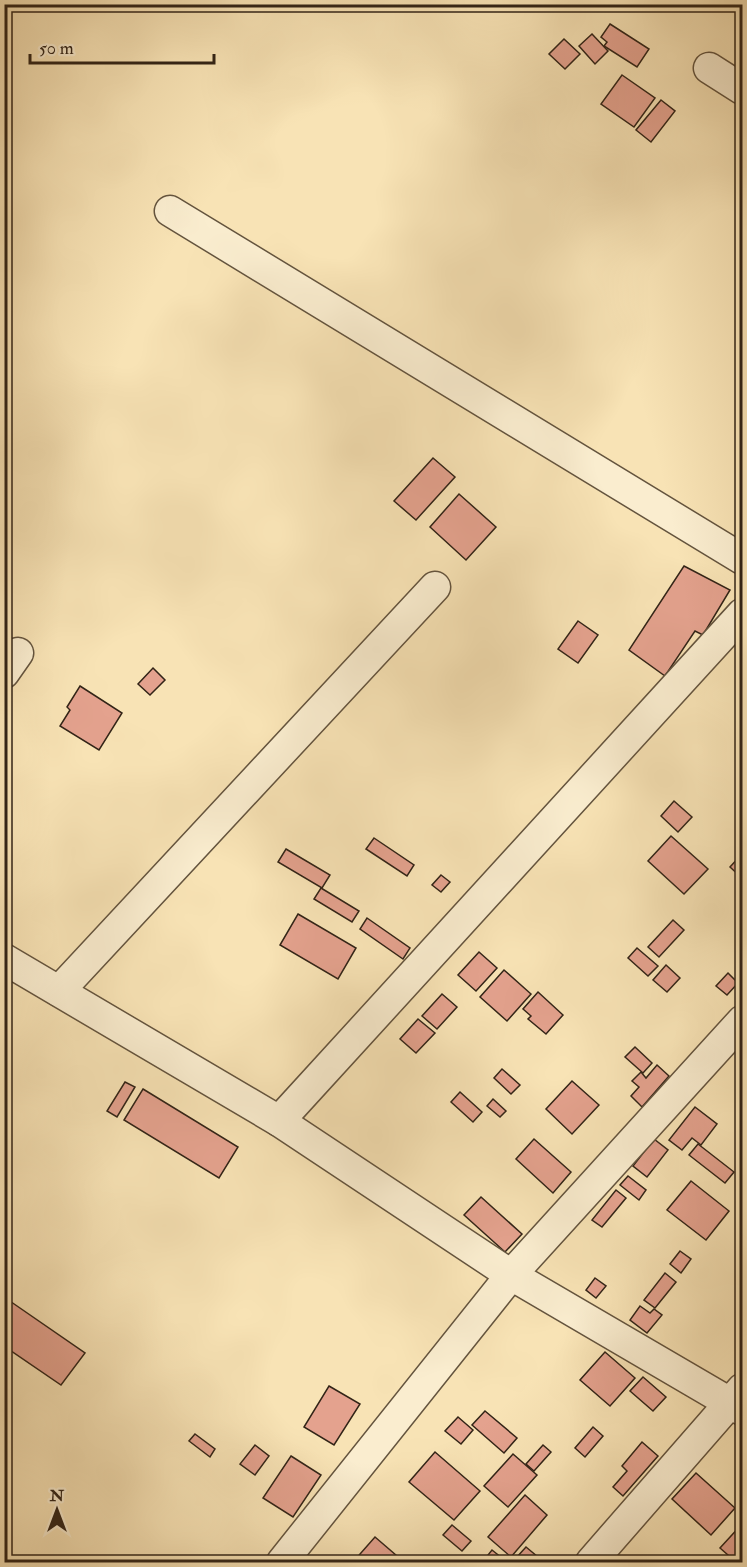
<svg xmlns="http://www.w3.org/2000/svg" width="747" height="1567" viewBox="0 0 747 1567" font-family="'IM FELL Double Pica',serif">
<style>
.building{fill:#e4a28e;stroke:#322417;stroke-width:1.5}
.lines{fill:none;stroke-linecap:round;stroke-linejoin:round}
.minor-casing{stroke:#64543e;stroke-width:33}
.minor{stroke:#faedcf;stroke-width:30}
</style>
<rect width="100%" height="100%" fill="#f8e3b5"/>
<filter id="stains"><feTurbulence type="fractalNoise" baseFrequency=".00333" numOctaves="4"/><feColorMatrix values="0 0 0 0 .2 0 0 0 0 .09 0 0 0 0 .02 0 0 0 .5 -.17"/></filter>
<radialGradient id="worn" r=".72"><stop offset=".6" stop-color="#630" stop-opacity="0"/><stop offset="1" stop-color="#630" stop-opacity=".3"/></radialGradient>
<g class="building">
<path d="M610 24 649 49 637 67 604 46 607 42 601 37Z"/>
<path d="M592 34 608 51 595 64 579 46Z"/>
<path d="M564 39 580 54 565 69 549 54Z"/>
<path d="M622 75 655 98 634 127 601 104Z"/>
<path d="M661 100 675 111 651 142 636 130Z"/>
<path d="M433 458 455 477 416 520 394 501Z"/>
<path d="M459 494 496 527 466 560 430 527Z"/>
<path d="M684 566 730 590 703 635 695 631 665 676 629 650Z"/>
<path d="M578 621 598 635 578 663 558 649Z"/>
<path d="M153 668 165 680 150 695 138 684Z"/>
<path d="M80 686 122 713 99 750 60 726 70 710 67 707Z"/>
<path d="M674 801 692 817 678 832 661 816Z"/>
<path d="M671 836 708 869 684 894 648 861Z"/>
<path d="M374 838 414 865 407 876 366 849Z"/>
<path d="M286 849 330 875 322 888 278 862Z"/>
<path d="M742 854V878L730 867Z"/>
<path d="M441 875 450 882 441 892 432 885Z"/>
<path d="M321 888 359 911 352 922 314 899Z"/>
<path d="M298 914 356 948 338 979 280 945Z"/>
<path d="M367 918 410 948 403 959 360 929Z"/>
<path d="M673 920 684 930 659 957 648 947Z"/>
<path d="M637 948 658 966 648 976 628 958Z"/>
<path d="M479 952 497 968 476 991 458 975Z"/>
<path d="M666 965 680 978 667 992 653 980Z"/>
<path d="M504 970 531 994 507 1021 480 997Z"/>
<path d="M728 973 738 983 727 995 716 986Z"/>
<path d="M538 992 563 1015 546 1034 528 1019 531 1016 523 1009Z"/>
<path d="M442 994 457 1007 437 1029 422 1016Z"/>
<path d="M418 1019 435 1033 416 1053 400 1039Z"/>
<path d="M635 1047 652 1063 643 1073 625 1057Z"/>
<path d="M657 1065 669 1076 642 1107 631 1096 639 1087 632 1081 641 1072 646 1078Z"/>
<path d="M502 1069 520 1085 511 1094 494 1078Z"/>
<path d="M572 1081 599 1105 572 1134 546 1109Z"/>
<path d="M125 1082 135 1087 117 1117 107 1111Z"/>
<path d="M143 1089 238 1147 219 1178 124 1120Z"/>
<path d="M460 1092 482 1112 473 1122 451 1102Z"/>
<path d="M493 1099 506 1111 500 1117 487 1106Z"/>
<path d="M695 1107 717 1124 701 1145 692 1138 682 1150 669 1140Z"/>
<path d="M534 1139 571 1172 553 1193 516 1159Z"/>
<path d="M654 1139 668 1150 647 1177 633 1166Z"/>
<path d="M698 1144 734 1172 725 1183 689 1155Z"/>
<path d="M628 1176 646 1190 639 1200 620 1185Z"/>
<path d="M691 1181 729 1211 706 1240 667 1210Z"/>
<path d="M616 1190 626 1198 602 1227 592 1220Z"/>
<path d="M481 1197 522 1234 505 1252 464 1215Z"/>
<path d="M680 1251 691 1259 681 1273 670 1264Z"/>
<path d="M665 1273 676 1282 655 1308 644 1300Z"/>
<path d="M595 1278 606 1286 596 1298 586 1290Z"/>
<path d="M4 1297 85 1353 61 1385 4 1346Z"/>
<path d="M640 1306 650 1313 654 1309 662 1315 647 1333 630 1320Z"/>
<path d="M605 1352 635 1378 610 1406 580 1380Z"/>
<path d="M643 1377 666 1397 653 1411 630 1391Z"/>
<path d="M329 1386 360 1404 334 1445 304 1427Z"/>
<path d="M485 1411 517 1438 504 1453 472 1425Z"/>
<path d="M458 1417 473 1430 461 1444 445 1431Z"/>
<path d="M593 1427 603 1436 585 1457 575 1448Z"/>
<path d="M195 1434 215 1449 210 1457 189 1441Z"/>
<path d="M642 1442 658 1456 623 1496 613 1487 627 1471 622 1466Z"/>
<path d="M255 1445 269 1456 255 1475 240 1464Z"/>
<path d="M543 1445 551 1452 534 1471 526 1464Z"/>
<path d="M435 1452 480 1491 454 1520 409 1482Z"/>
<path d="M513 1454 537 1475 508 1507 484 1486Z"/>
<path d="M291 1456 321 1475 293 1517 263 1498Z"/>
<path d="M696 1473 735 1508 711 1535 672 1499Z"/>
<path d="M525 1495 547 1515 511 1557 488 1537Z"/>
<path d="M742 1524V1562H736L720 1548Z"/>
<path d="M452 1525 471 1541 462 1551 443 1535Z"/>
<path d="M375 1537 404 1562H353Z"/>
<path d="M526 1547 544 1562H523L517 1557Z"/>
<path d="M492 1550 507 1562H487L484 1560Z"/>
</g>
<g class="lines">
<g class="minor-casing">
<g id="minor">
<path d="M709 68 742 89"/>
<path d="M170 211 742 559"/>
<path d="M4 673 18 653"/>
<path d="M4 959 279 1121 511 1275 742 1410"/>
<path d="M59 991 435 587"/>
<path d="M279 1121 742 614"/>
<path d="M282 1562 511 1275 742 1021"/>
<path d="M591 1562 742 1389"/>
</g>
</g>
<use href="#minor" class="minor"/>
</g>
<rect width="747" height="1567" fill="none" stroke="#f8e3b5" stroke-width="24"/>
<rect x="6" y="6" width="735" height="1555" fill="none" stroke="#322417" stroke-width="3"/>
<rect x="12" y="12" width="723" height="1543" fill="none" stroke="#322417" stroke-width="1.5"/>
<g transform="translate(57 1510)" stroke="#faedcf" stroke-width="4.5" paint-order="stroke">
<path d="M0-4.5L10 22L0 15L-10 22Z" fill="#322417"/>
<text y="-9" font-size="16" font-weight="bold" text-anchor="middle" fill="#322417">N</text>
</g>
<path d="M30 54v9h184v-9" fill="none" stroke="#322417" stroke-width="3"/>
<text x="39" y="54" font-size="18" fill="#322417" stroke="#faedcf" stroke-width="4.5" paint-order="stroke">50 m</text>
<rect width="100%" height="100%" filter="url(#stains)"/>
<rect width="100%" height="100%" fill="url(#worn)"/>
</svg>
